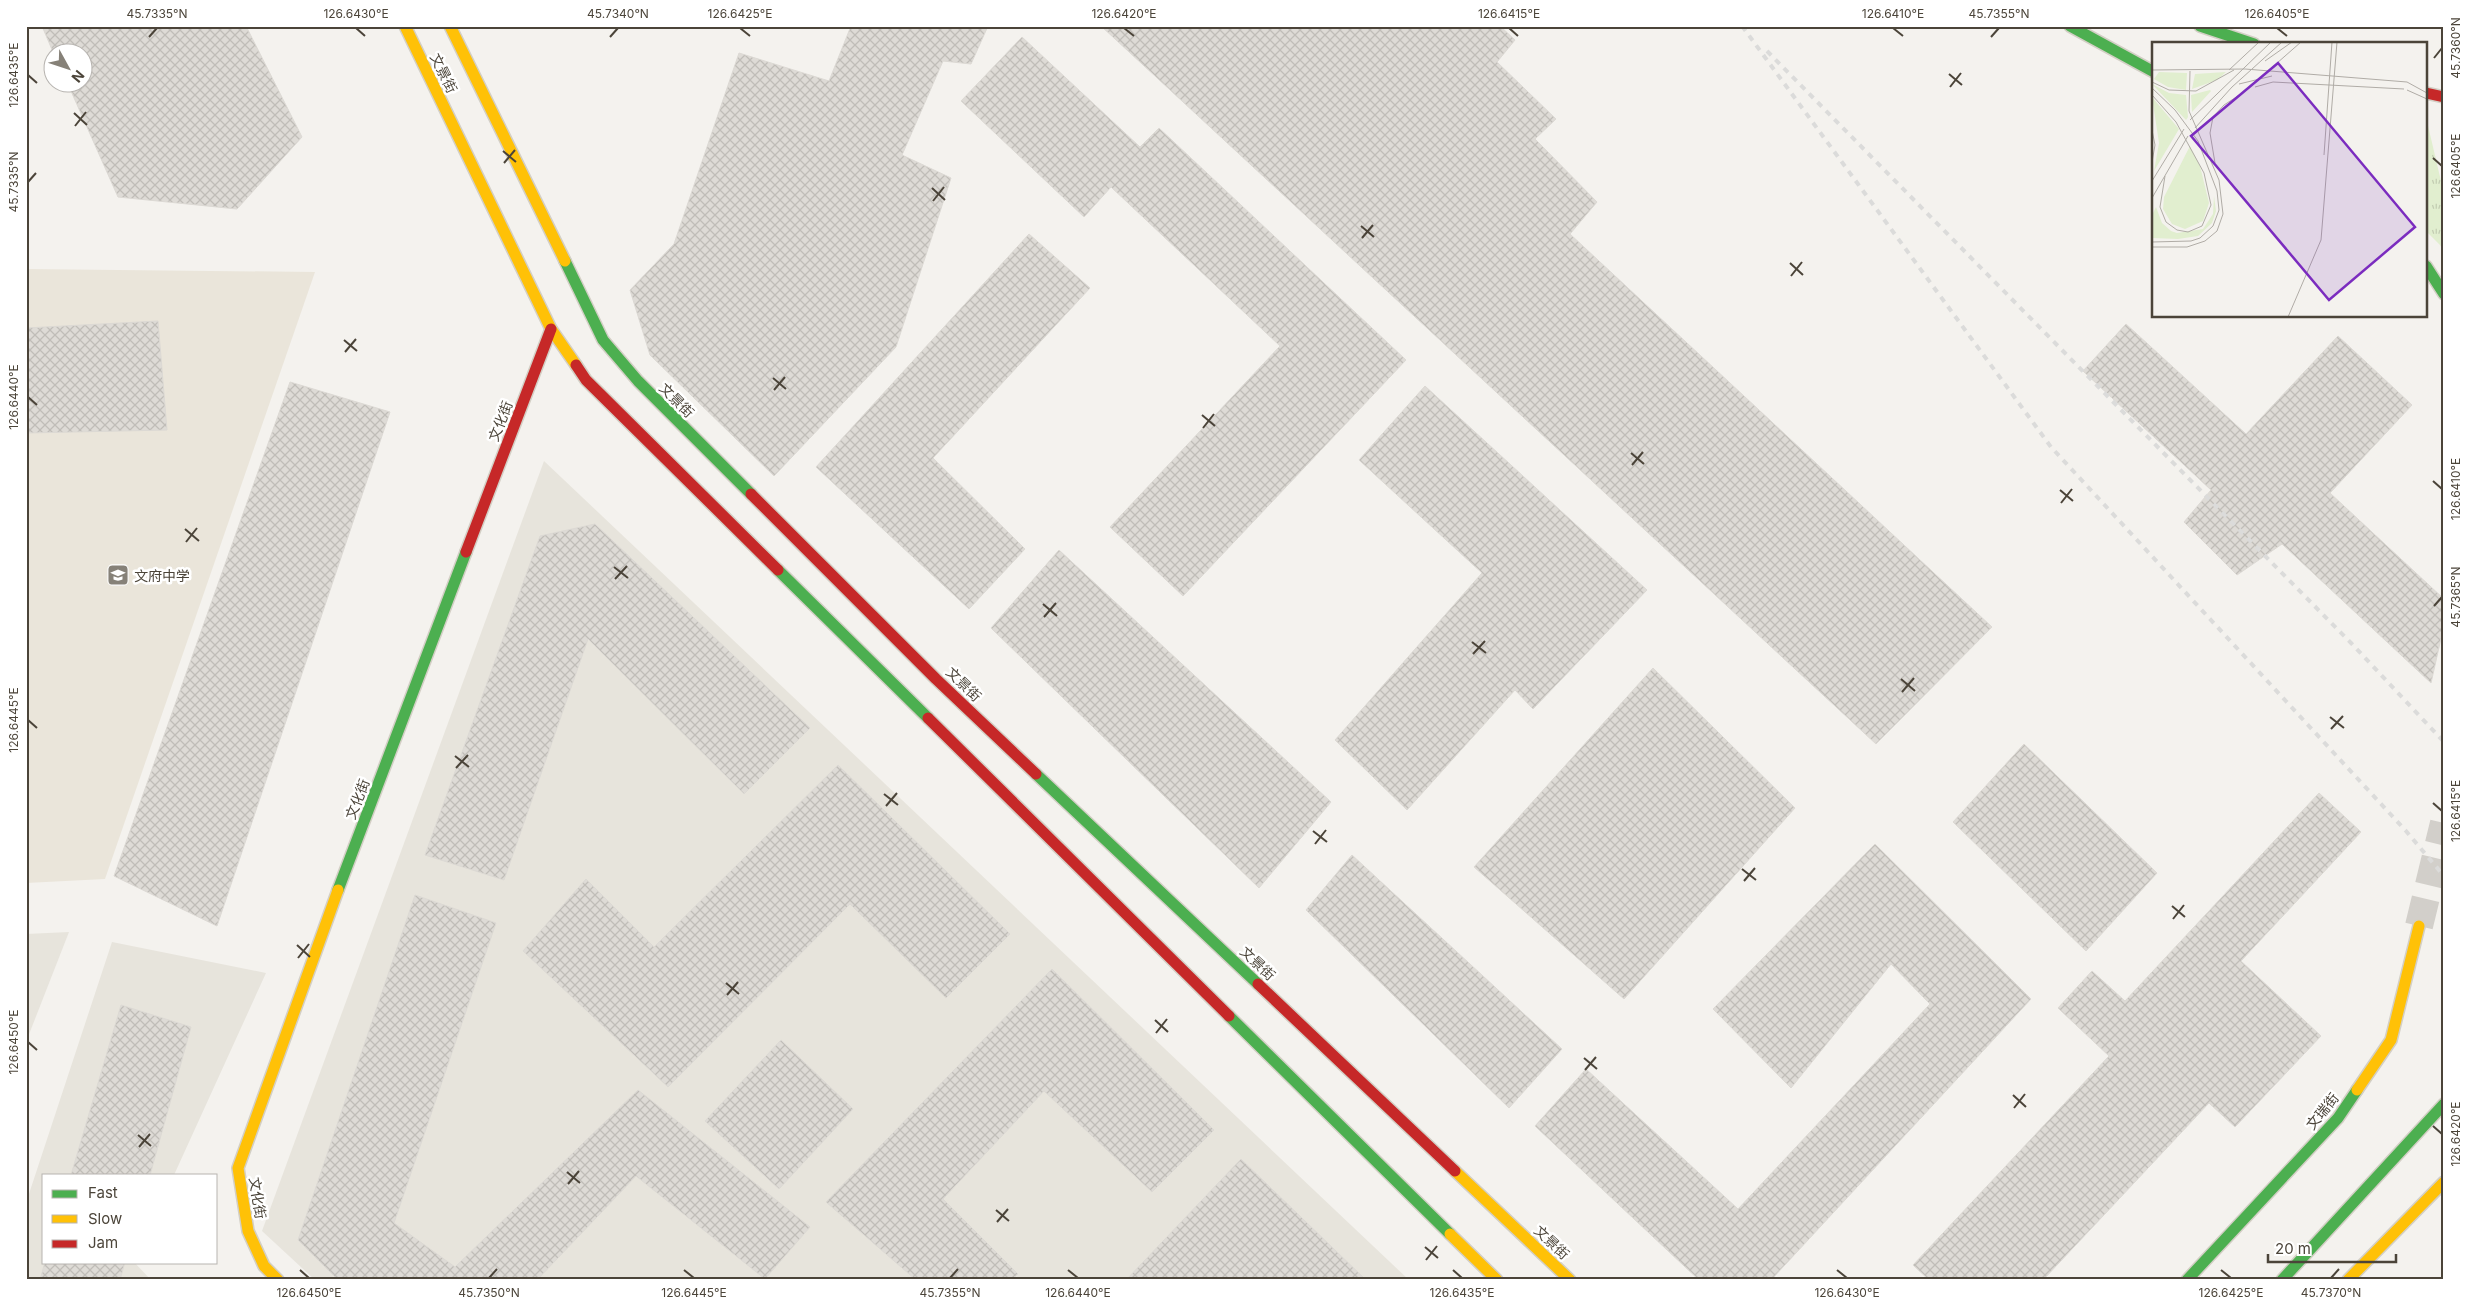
<svg xmlns="http://www.w3.org/2000/svg" width="2470" height="1306" viewBox="0 0 2470 1306" font-family="Inter,'Noto Sans SC',sans-serif">
<style>
.residential{fill:#e7e4dc}
.education{fill:#eae5da}
.grass{fill:url(#grass-tufts)}
.building{fill:url(#building-cross-hatch);stroke:#dcd9d4}
.lines{fill:none;stroke-linecap:round;stroke-linejoin:round}
.highway-tunnel{stroke:#d2cfca;stroke-width:28;stroke-dasharray:28 14;stroke-linecap:butt}
.fast-casing{stroke:#d3cfc5;stroke-width:14}
.slow-casing{stroke:#d3cfc5;stroke-width:14}
.jam-casing{stroke:#d3cfc5;stroke-width:14}
.fast{stroke:#4caf50;stroke-width:11}
.slow{stroke:#ffc107;stroke-width:11}
.jam{stroke:#c62828;stroke-width:11}
.rail{stroke:#dbdbda;stroke-width:4;stroke-dasharray:6 6;stroke-linecap:butt}
.ticks{fill:none;stroke:#4b4439;stroke-width:2}
.labels{text-anchor:middle;dominant-baseline:central;stroke-width:5;stroke-linejoin:round;paint-order:stroke}
.street-label{font-size:14px;fill:#4b4439;stroke:#fff}
.poi-label{font-size:14px;fill:#4b4439;stroke:#fff;text-anchor:start}
.inset-road{fill:none;stroke:#b0aca6;stroke-width:1}
.view{fill:#7b2cbf;fill-opacity:0.15;stroke:#7b2cbf;stroke-width:2.5}
.inset-edge{fill:none;stroke:#4b4439;stroke-width:2.5}
.neatline{fill:none;stroke:#4b4439;stroke-width:2}
.ticks-label{font-size:12px;text-anchor:middle;fill:#4b4439}
</style>
<defs>
<pattern id="grass-tufts" width="24" height="20" patternUnits="userSpaceOnUse" patternTransform="scale(1.25)"><rect width="24" height="20" fill="#e1eecf"/><path d="M3 7l-1-3M5 7V3M7 7l1-3M15 17l-1-3M17 17v-4M19 17l1-3" fill="none" stroke="#c3cdb2"/></pattern>
<pattern id="building-cross-hatch" width="8" height="8" patternUnits="userSpaceOnUse" patternTransform="scale(1.25)"><rect width="8" height="8" fill="#dedbd6"/><path d="M0 0l8 8M0 8l8-8" fill="none" stroke="#c0bdb8"/></pattern>
</defs>
<rect width="100%" height="100%" fill="#f4f2ee"/>
<g class="residential">
<path d="M544 461 1409 1280H315L262 1231Z"/>
<path d="M69 932 26 1042V934Z"/>
<path d="M112 942 266 973 174 1175H44V1262H134L151 1280H26V1203Z"/>
</g>
<path class="education" d="M26 269 315 272 105 879 26 883Z"/>
<path class="grass" d="M2426 117 2444 194V252L2440 245 2426 231Z"/>
<g class="building">
<path d="M42 26H246L302 137 237 209 118 197 67 82H82V52H53Z"/>
<path d="M851 26H988L971 64 943 61 902 155 951 178 896 347 774 476 650 355 630 290 674 244 739 53 829 81Z"/>
<path d="M1101 26H1500L1515 40 1497 62 1556 119 1535 139 1597 202 1570 234 1992 627 1876 744Z"/>
<path d="M1022 37 1140 147 1159 128 1406 360 1183 596 1110 527 1280 346 1111 187 1084 217 961 101Z"/>
<path d="M1029 234 1090 288 933 458 1025 549 969 609 816 467Z"/>
<path d="M158 321 167 430 26 433V328Z"/>
<path d="M2126 324 2246 434 2338 336 2412 405 2330 493 2444 599V625L2431 683 2282 544 2237 575 2184 522 2211 490 2083 371Z"/>
<path d="M290 382 390 412 217 926 114 876Z"/>
<path d="M1425 386 1647 590 1533 709 1515 690 1407 810 1335 740 1482 573 1359 460Z"/>
<path d="M595 524 810 728 744 794 588 639 504 880 425 855 540 536Z"/>
<path d="M1059 550 1331 802 1259 888 991 628Z"/>
<path d="M1653 668 1795 808 1624 999 1474 867Z"/>
<path d="M2024 744 2157 873 2086 951 1953 822Z"/>
<path d="M838 765 1010 934 946 998 850 904 668 1087 523 951 586 879 654 947Z"/>
<path d="M2319 793 2361 832 2241 961 2321 1036 2235 1127 2209 1103 2043 1280H1929L1913 1265 2109 1056 2058 1008 2092 971 2125 1001Z"/>
<path d="M1875 844 2031 999 1771 1280H1699L1535 1126 1586 1069 1738 1209 1930 1004 1891 964 1791 1088 1713 1009Z"/>
<path d="M1352 855 1562 1049 1509 1108 1306 910Z"/>
<path d="M415 895 496 923 394 1223 455 1267 638 1090 810 1227 765 1279 636 1176 537 1280H338L298 1240Z"/>
<path d="M1052 969 1214 1130 1152 1192 1044 1091 943 1199 1018 1274 1011 1280H916L826 1202Z"/>
<path d="M121 1005 191 1027 150 1175H71Z"/>
<path d="M781 1040 853 1109 779 1189 705 1121Z"/>
<path d="M1241 1159 1366 1280H1126Z"/>
<path d="M45 1262H125L120 1280H40Z"/>
</g>
<g class="lines">
<path class="highway-tunnel" d="M2419 926 2444 823"/>
<g class="fast-casing">
<g id="fast">
<path d="M2070 26 2154 72"/>
<path d="M2200 26 2254 44"/>
<path d="M565 261 603 340 638 381 751 494"/>
<path d="M2426 266 2444 294"/>
<path d="M778 570 928 718"/>
<path d="M1036 774 1258 984"/>
<path d="M338 890 466 552"/>
<path d="M1229 1016 1450 1234"/>
<path d="M2187 1280 2338 1118 2357 1090"/>
<path d="M2282 1280 2444 1104"/>
</g>
</g>
<g class="slow-casing">
<g id="slow">
<path d="M405 26 551 329 576 365"/>
<path d="M450 26 565 261"/>
<path d="M2357 1090 2391 1040 2419 926"/>
<path d="M1455 1171 1570 1280"/>
<path d="M1450 1234 1497 1280"/>
<path d="M278 1280 264 1266 248 1231 238 1168 338 890"/>
<path d="M2348 1280 2444 1182"/>
</g>
</g>
<g class="jam-casing">
<g id="jam">
<path d="M2426 93 2444 97"/>
<path d="M576 365 586 380 778 570"/>
<path d="M751 494 936 679 1036 774"/>
<path d="M466 552 551 329"/>
<path d="M928 718 1229 1016"/>
<path d="M1258 984 1455 1171"/>
</g>
</g>
<use href="#fast" class="fast"/>
<use href="#slow" class="slow"/>
<use href="#jam" class="jam"/>
<g class="rail">
<path d="M1742 26 2051 447 2406 831 2444 876"/>
<path d="M1767 51 2352 644 2444 742"/>
</g>
</g>
<path class="ticks" d="M356 28 365 36M740 28 750 36M1124 28 1134 36M1509 28 1518 36M1893 28 1903 36M2277 28 2287 36M149 37 157 28M610 37 618 28M1991 37 1999 28M2434 58 2442 48M1949 74 1962 85M28 75 37 83M1950 87 1961 73M74 113 87 125M75 126 86 112M503 151 516 162M2433 158 2442 166M504 163 515 150M28 182 36 173M932 188 945 200M933 201 944 187M1361 226 1374 237M1362 238 1373 225M1790 263 1803 275M1791 276 1802 262M344 340 357 351M345 352 356 339M773 378 786 389M774 390 785 377M28 397 37 405M1202 415 1215 426M1203 428 1214 414M1631 453 1644 464M1632 465 1643 452M2433 481 2442 489M2060 490 2073 501M2061 503 2072 489M185 529 199 541M186 542 197 528M614 567 628 578M615 579 627 566M1043 604 1057 616M2434 606 2442 597M1044 617 1056 603M1472 642 1486 653M1473 654 1485 641M1901 679 1915 691M1902 692 1914 678M2330 717 2344 728M28 720 37 728M2331 729 2343 716M455 756 469 767M456 768 468 755M884 794 898 805M2433 803 2442 811M886 806 897 793M1313 831 1327 842M1315 844 1326 830M1742 869 1756 880M1744 881 1755 868M2172 906 2185 917M2173 919 2184 905M297 945 310 957M298 958 309 944M726 983 739 994M727 995 738 982M1155 1020 1168 1032M1156 1033 1167 1019M28 1042 37 1050M1584 1058 1597 1069M1585 1070 1596 1057M2013 1095 2026 1107M2014 1108 2025 1094M2433 1126 2442 1134M138 1135 151 1146M139 1147 150 1134M567 1172 580 1183M568 1184 579 1171M996 1210 1009 1221M997 1222 1008 1209M1425 1247 1438 1258M1426 1260 1437 1246M300 1270 309 1278M684 1270 694 1278M1068 1270 1078 1278M1453 1270 1462 1278M1837 1270 1847 1278M2221 1270 2231 1278M489 1278 497 1269M950 1278 958 1269M2331 1278 2339 1269"/>
<defs>
<g id="school-square" transform="scale(1.125)"><rect x="-9" y="-9" width="18" height="18" rx="4" fill="#868178" stroke="#fff"/><path d="M0-5L7-2L0 1L-7-2ZM-4 1L0 2.5L4 1V4Q0 6-4 4Z" fill="#fff"/></g>
</defs>
<g fill-rule="evenodd">
<use href="#school-square" x="118" y="575"/>
</g>
<g class="labels">
<g class="street-label">
<text transform="translate(444 73) rotate(64)">文景街</text>
<text transform="translate(677 400) rotate(45)">文景街</text>
<text transform="translate(500 421) rotate(-69)">文化街</text>
<text transform="translate(964 684) rotate(44)">文景街</text>
<text transform="translate(357 799) rotate(-69)">文化街</text>
<text transform="translate(1258 963) rotate(43)">文景街</text>
<text transform="translate(2322 1111) rotate(-51)">文瑞街</text>
<text transform="translate(258 1198) rotate(81)">文化街</text>
<text transform="translate(1552 1242) rotate(43)">文景街</text>
</g>
<g class="poi-label">
<text x="134" y="575">文府中学</text>
</g>
</g>
<g transform="translate(2152 42)">
<rect width="275" height="275" fill="#f4f2ee"/>
<path d="M7 30 35 31 34 48 16 45 2 37ZM74 30 65 38 40 47 43 32ZM0 42 17 51 34 53 36 75 34 78ZM58 48 59 49 40 70 39 53ZM0 55 27 87 2 129 7 101ZM38 104 48 124 57 161 51 179 33 187 20 182 11 167 12 155ZM62 154 64 169 60 181 46 194 26 197 0 196V173L4 165 10 181 19 189 25 191 51 187 61 172Z" fill="#e1eecf"/>
<path class="inset-road" d="M113 19 140 0M0 28 93 27 255 40M77 28 107 0M116 29 149 0M0 40 17 48 44 49 82 28M255 40 275 51M87 42 120 34M103 45 121 40 252 47M0 46 23 68 46 99 65 149 67 168 61 184 48 196 39 199 0 200M255 48 275 57M0 53 24 80 52 131 59 163 50 184 36 190 25 188 14 180 8 165 13 134M38 78 119 0M43 86 80 45 130 0M0 88 3 103 0 120M172 113 180 0M63 121 58 91 61 75 72 63 89 52M0 139 32 87M0 156 36 94M0 205H35L53 199 65 189 71 172 67 138 37 69 38 29M136 275 169 198 185 0"/>
<path class="view" d="M126 21 263 185 177 258 39 94Z"/>
<rect width="275" height="275" class="inset-edge"/>
</g>
<rect width="2470" height="1306" fill="none" stroke="#ffffff" stroke-width="55"/>
<rect x="42" y="1174" width="175" height="90" fill="#ffffff" stroke="#b7b4b0"/>
<rect x="52" y="1190" width="25" height="8" fill="#4caf50" stroke="#b7b4b0"/>
<text x="88" y="1198" font-size="15" fill="#4b4439">Fast</text>
<rect x="52" y="1215" width="25" height="8" fill="#ffc107" stroke="#b7b4b0"/>
<text x="88" y="1224" font-size="15" fill="#4b4439">Slow</text>
<rect x="52" y="1240" width="25" height="8" fill="#c62828" stroke="#b7b4b0"/>
<text x="88" y="1248" font-size="15" fill="#4b4439">Jam</text>
<g transform="translate(68 68) rotate(130)"><circle r="24" fill="#ffffff" stroke="#b7b4b0"/>
<path d="M0-4L9 19L0 12L-9 19Z" fill="#868178"/>
<text y="-8" font-size="14" font-weight="bold" text-anchor="middle" fill="#4b4439">N</text>
</g>
<path d="M2268 1254v8h128v-8" fill="none" stroke="#4b4439" stroke-width="2.5"/>
<text x="2275" y="1254" font-size="15" fill="#4b4439" stroke="#ffffff" stroke-width="4" paint-order="stroke">20 m</text>
<rect x="28" y="28" width="2414" height="1250" class="neatline"/>
<g class="ticks-label">
<text x="157" y="18">45.7335°N</text>
<text x="356" y="18">126.6430°E</text>
<text x="618" y="18">45.7340°N</text>
<text x="740" y="18">126.6425°E</text>
<text x="1124" y="18">126.6420°E</text>
<text x="1509" y="18">126.6415°E</text>
<text x="1893" y="18">126.6410°E</text>
<text x="1999" y="18">45.7355°N</text>
<text x="2277" y="18">126.6405°E</text>
<text transform="translate(2456 48) rotate(-90)" y="4">45.7360°N</text>
<text transform="translate(14 75) rotate(-90)" y="4">126.6435°E</text>
<text transform="translate(2456 166) rotate(-90)" y="4">126.6405°E</text>
<text transform="translate(14 182) rotate(-90)" y="4">45.7335°N</text>
<text transform="translate(14 397) rotate(-90)" y="4">126.6440°E</text>
<text transform="translate(2456 489) rotate(-90)" y="4">126.6410°E</text>
<text transform="translate(2456 597) rotate(-90)" y="4">45.7365°N</text>
<text transform="translate(14 720) rotate(-90)" y="4">126.6445°E</text>
<text transform="translate(2456 811) rotate(-90)" y="4">126.6415°E</text>
<text transform="translate(14 1042) rotate(-90)" y="4">126.6450°E</text>
<text transform="translate(2456 1134) rotate(-90)" y="4">126.6420°E</text>
<text x="309" y="1297">126.6450°E</text>
<text x="489" y="1297">45.7350°N</text>
<text x="694" y="1297">126.6445°E</text>
<text x="950" y="1297">45.7355°N</text>
<text x="1078" y="1297">126.6440°E</text>
<text x="1462" y="1297">126.6435°E</text>
<text x="1847" y="1297">126.6430°E</text>
<text x="2231" y="1297">126.6425°E</text>
<text x="2331" y="1297">45.7370°N</text>
</g>
</svg>
